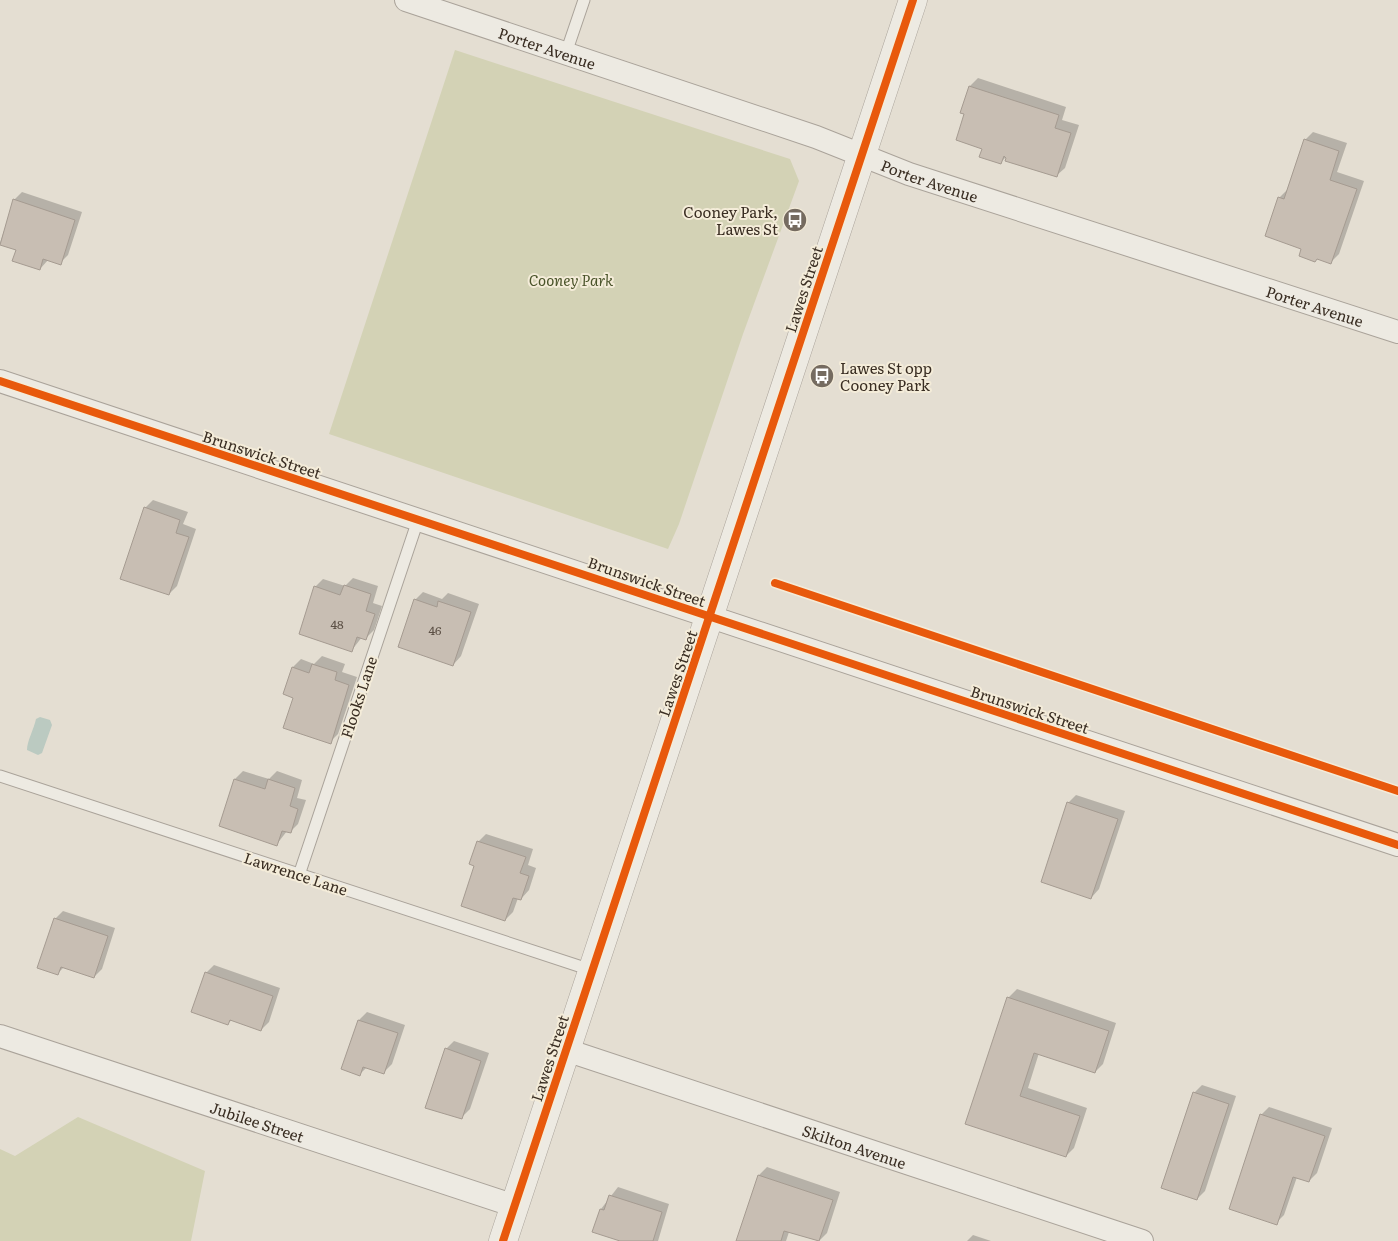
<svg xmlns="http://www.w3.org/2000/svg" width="1398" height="1241" viewBox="0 0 1398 1241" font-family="Literata,serif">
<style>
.green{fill:#d3d2b5}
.water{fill:#bbcac1}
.shadow{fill:#0003}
.building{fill:#c8beb3;stroke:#a59b91}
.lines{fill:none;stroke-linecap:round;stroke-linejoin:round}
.service-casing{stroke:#aaa39a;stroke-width:13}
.minor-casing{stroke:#aaa39a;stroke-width:24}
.tertiary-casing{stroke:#aaa39a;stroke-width:29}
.service{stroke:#edeae2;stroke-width:11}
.minor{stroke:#edeae2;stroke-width:22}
.tertiary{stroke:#edeae2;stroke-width:28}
.cycleway-casing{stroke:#f4ecd9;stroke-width:11}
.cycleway{stroke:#e8590c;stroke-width:8}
.labels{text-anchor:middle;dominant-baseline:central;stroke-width:4;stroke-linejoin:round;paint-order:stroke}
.number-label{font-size:12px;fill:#5d5146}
.street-label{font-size:15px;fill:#392d22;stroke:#f4ecd9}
.poi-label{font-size:15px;fill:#392d22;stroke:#f4ecd9;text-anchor:end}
.park-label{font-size:15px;font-style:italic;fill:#4a542a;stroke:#f4ecd9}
</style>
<rect width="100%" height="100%" fill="#e4ded2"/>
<g class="green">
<path d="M455 50 790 159 799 181 743 334 679 524 668 549 329 434Z"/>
<path d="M78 1117 205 1171 191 1241H0V1149L15 1156Z"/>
</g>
<path class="water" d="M40 717 50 720 52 725 42 753 38 755 27 750C27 741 34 729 36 719Z"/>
<g class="shadow">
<path d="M978 78 1066 107 1062 120 1079 125 1065 168 1056 176 1008 155 1001 162 983 148 965 113 961 112 970 86Z"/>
<path d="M1313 132 1347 143 1337 172 1364 181 1339 254 1331 262 1303 248 1279 198 1287 190 1305 140Z"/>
<path d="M22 192 82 212 68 255 60 263 48 260 40 269 18 249 0 243 14 200Z"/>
<path d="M153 500 188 512 183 524 196 529 177 586 169 594 145 508Z"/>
<path d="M353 578 378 586 373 603 382 606 374 630 366 638 362 637 352 650 315 587 323 579 345 586Z"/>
<path d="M423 592 442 599 448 593 479 604 461 656 453 665 415 600Z"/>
<path d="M322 656 345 664 342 672 357 677 338 734 330 742 294 697 284 694 293 667 301 659 314 664Z"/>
<path d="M243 771 269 779 277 771 302 780 297 798 306 800 298 824 290 832 287 831 277 844 220 825 235 779Z"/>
<path d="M1076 795 1125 811 1099 889 1091 898 1068 803Z"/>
<path d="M486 834 533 849 528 865 536 868 529 890 521 899 518 898 513 912 505 920 478 842Z"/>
<path d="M63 911 115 928 102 969 94 977 64 967 58 973 55 919Z"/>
<path d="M214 965 280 988 269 1022 261 1030 232 1020 228 1023 206 973Z"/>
<path d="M1017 989 1116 1023 1103 1064 1095 1072 1039 1053 1028 1088 1087 1108 1074 1148 1066 1156 967 1123 1008 998Z"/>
<path d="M367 1012 405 1025 392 1064 384 1072 367 1067 360 1074 342 1068 359 1020Z"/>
<path d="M454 1041 489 1053 470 1109 461 1118 446 1049Z"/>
<path d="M1202 1085 1236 1096 1205 1191 1197 1199 1194 1093Z"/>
<path d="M1269 1107 1332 1128 1317 1173 1309 1181 1297 1177 1284 1215 1276 1223 1261 1115Z"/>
<path d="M767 1167 840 1192 827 1233 819 1241 789 1232 786 1241H737L759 1175Z"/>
<path d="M618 1187 669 1204 658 1241H624L601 1209Z"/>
<path d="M973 1235 991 1241H967Z"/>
</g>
<g class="building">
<path d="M969 86 1059 115 1055 128 1071 133 1057 177 1005 161 1006 158 1004 156 1001 164 979 157 982 149 956 140 964 114 960 113Z"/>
<path d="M1304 139 1339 151 1330 180 1357 189 1331 264 1317 259 1315 262 1299 256 1301 249 1265 236 1278 197 1284 199Z"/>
<path d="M13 199 75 220 61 265 43 259 40 270 12 261 16 250 0 245Z"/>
<path d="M144 507 180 520 176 533 189 537 169 595 120 579Z"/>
<path d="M344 585 371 594 366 611 375 614 366 640 357 637 352 652 299 634 314 586 340 595Z"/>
<path d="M414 599 437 607 438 601 471 612 453 666 398 647Z"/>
<path d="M312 664 337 672 335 680 349 685 331 744 283 728 293 698 283 694 292 667 309 673Z"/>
<path d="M234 779 265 789 268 779 295 788 290 806 298 809 291 833 282 831 277 846 219 826Z"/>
<path d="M1067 802 1118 819 1091 899 1041 882Z"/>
<path d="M477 841 526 857 520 873 529 876 521 900 513 898 505 921 461 906 474 866 469 864Z"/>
<path d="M54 918 108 936 94 978 61 967 58 975 37 968Z"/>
<path d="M205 972 273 996 261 1031 230 1020 228 1025 191 1012Z"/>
<path d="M1007 997 1109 1031 1095 1073 1034 1053 1020 1096 1080 1116 1066 1157 965 1124Z"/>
<path d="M358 1020 398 1033 384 1074 363 1067 360 1076 341 1069Z"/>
<path d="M445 1048 481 1061 462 1119 425 1108Z"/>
<path d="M1193 1092 1229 1104 1197 1200 1161 1188Z"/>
<path d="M1260 1114 1325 1136 1309 1182 1293 1177 1277 1225 1229 1209Z"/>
<path d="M758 1175 833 1200 819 1241 784 1231 781 1241H736Z"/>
<path d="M609 1195 662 1212 653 1241H620L592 1232 600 1209 604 1210Z"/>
</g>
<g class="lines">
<g class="service-casing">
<g id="service">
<path d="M566 53 584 0"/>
<path d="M0 776 591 970"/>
<path d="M299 875 418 520"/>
</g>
</g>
<g class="minor-casing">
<g id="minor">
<path id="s1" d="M406 0 816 137 909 174 1398 332"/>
<path d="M0 381 1398 845"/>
<path id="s2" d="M0 1036 515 1206"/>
<path id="s3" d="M566 1050 1142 1241"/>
</g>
</g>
<g class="tertiary-casing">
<path id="tertiary" d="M503 1241 913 0"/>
</g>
<use href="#service" class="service"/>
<use href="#minor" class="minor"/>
<use href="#tertiary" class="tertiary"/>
<g class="cycleway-casing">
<g id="cycleway">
<path d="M0 381 1398 845"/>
<path d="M775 583 1398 791"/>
<path d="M503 1241 913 0"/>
</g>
</g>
<use href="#cycleway" class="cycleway"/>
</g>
<defs>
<g id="bus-disc" transform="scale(1.25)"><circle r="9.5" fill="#756b60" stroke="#f4ecd9"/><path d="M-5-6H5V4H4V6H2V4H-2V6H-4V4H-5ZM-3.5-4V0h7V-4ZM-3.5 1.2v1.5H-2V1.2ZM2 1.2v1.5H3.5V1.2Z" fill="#fff"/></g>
</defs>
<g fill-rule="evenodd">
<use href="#bus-disc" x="795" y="220"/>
<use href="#bus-disc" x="822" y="376"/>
</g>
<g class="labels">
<g class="number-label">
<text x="337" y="624">48</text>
<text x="435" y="630">46</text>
</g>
<g class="street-label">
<text stroke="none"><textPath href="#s1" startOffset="149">Porter Avenue</textPath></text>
<text stroke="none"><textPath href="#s1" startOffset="554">Porter Avenue</textPath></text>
<text transform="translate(803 289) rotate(-72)">Lawes Street</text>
<text stroke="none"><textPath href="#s1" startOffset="959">Porter Avenue</textPath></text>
<text transform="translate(262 454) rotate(18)">Brunswick Street</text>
<text transform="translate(647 581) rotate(19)">Brunswick Street</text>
<text transform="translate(677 673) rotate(-71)">Lawes Street</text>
<text transform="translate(358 697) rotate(-72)">Flooks Lane</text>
<text transform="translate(1030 709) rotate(18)">Brunswick Street</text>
<text transform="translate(296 873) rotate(18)">Lawrence Lane</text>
<text transform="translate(549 1058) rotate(-72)">Lawes Street</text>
<text stroke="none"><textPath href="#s2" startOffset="271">Jubilee Street</textPath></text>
<text stroke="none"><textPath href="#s3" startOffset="304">Skilton Avenue</textPath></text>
</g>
<g class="poi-label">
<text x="778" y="211">Cooney Park,<tspan x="778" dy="17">Lawes St</tspan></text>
<text x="840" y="367" text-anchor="start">Lawes St opp<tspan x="840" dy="17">Cooney Park</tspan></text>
</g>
<g class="park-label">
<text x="571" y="279">Cooney Park</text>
</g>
</g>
</svg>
